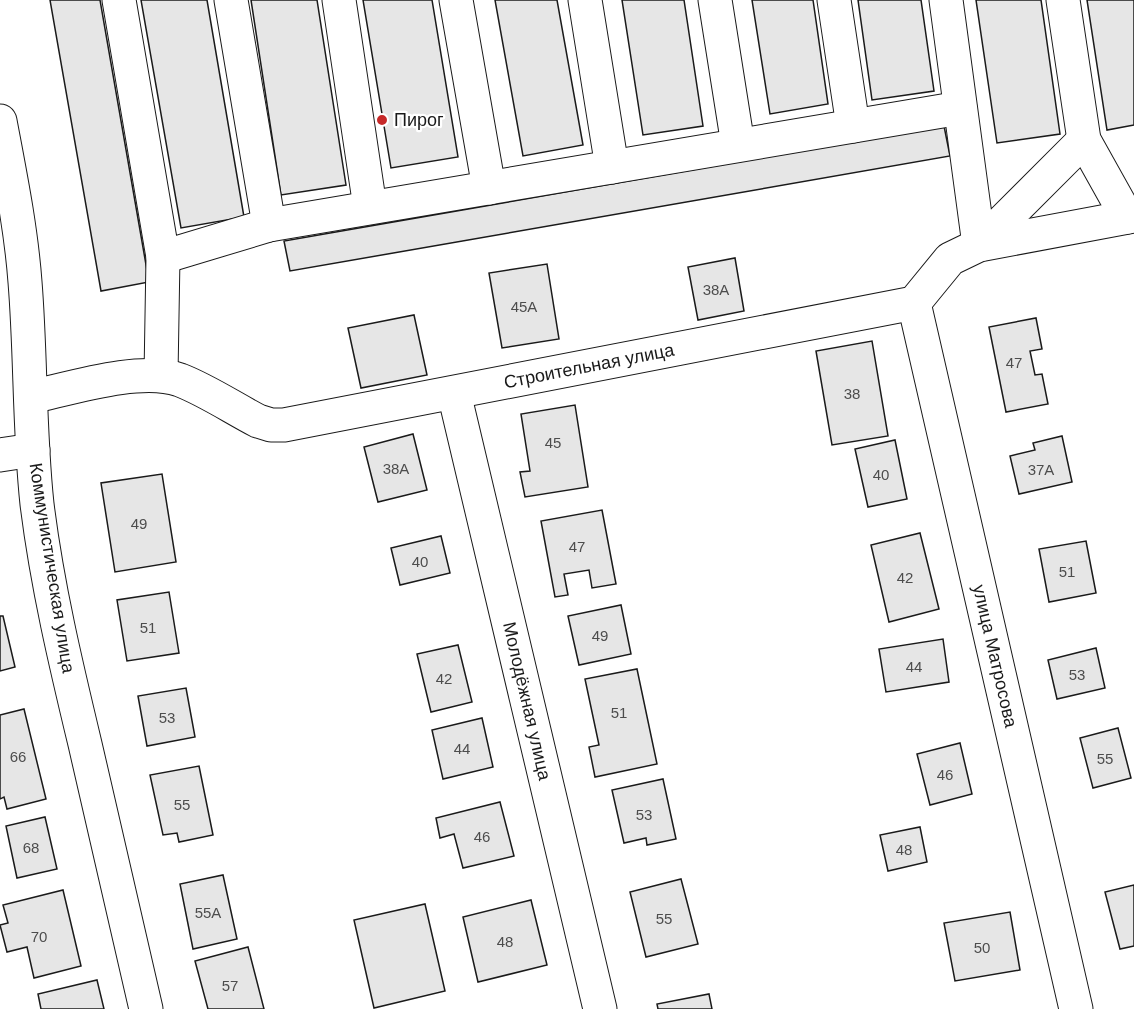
<svg xmlns="http://www.w3.org/2000/svg" width="1134" height="1009" viewBox="0 0 1134 1009" font-family="Arial,sans-serif">
<style>
.building{fill:#e6e6e6;stroke:#1a1a1a;stroke-width:1.5}
.lines{fill:none;stroke-linecap:round;stroke-linejoin:round}
.minor-casing{stroke:#1a1a1a;stroke-width:35}
.minor{stroke:#fff;stroke-width:33}
.poi-dot{fill:#c62828;stroke:#fff;stroke-width:2}
.labels{text-anchor:middle;dominant-baseline:central;stroke-width:4.5;stroke-linejoin:round;paint-order:stroke}
.number-label{font-size:15px;fill:#4d4d4d}
.poi-label{font-size:18px;fill:#1a1a1a;stroke:#fff;text-anchor:start}
.street-label{font-size:18px;fill:#1a1a1a;stroke:#fff}
</style>
<rect width="100%" height="100%" fill="#fff"/>
<g class="building">
<path d="M50 0H100L149 282 101 291Z"/>
<path d="M141 0H207L244 217 181 228Z"/>
<path d="M251 0H317L346 185 281 195Z"/>
<path d="M363 0H432L458 157 391 168Z"/>
<path d="M495 0H557L583 145 523 156Z"/>
<path d="M622 0H684L703 126 643 135Z"/>
<path d="M752 0H813L828 104 770 114Z"/>
<path d="M858 0H921L934 91 872 100Z"/>
<path d="M976 0H1041L1060 134 997 143Z"/>
<path d="M1087 0H1134V125L1107 130Z"/>
<path d="M944 126 950 156 290 271 284 241Z"/>
<path d="M735 258 744 311 698 320 688 267Z"/>
<path d="M547 264 559 339 502 348 489 273Z"/>
<path d="M414 315 427 375 361 388 348 328Z"/>
<path d="M1036 318 1042 349 1030 351 1035 375 1042 374 1048 404 1006 412 989 327Z"/>
<path d="M872 341 888 436 832 445 816 351Z"/>
<path d="M575 405 588 487 525 497 520 472 530 471 521 414Z"/>
<path d="M413 434 427 490 378 502 364 447Z"/>
<path d="M1062 436 1072 482 1019 494 1010 456 1035 450 1033 443Z"/>
<path d="M895 440 907 499 868 507 855 449Z"/>
<path d="M162 474 176 562 115 572 101 483Z"/>
<path d="M602 510 616 584 592 588 589 570 564 574 568 595 555 597 541 521Z"/>
<path d="M920 533 939 609 889 622 871 545Z"/>
<path d="M441 536 450 573 400 585 391 548Z"/>
<path d="M1086 541 1096 593 1049 602 1039 549Z"/>
<path d="M169 592 179 653 127 661 117 600Z"/>
<path d="M621 605 631 654 579 665 568 616Z"/>
<path d="M0 616H3L15 667 0 671Z"/>
<path d="M943 639 949 682 886 692 879 649Z"/>
<path d="M458 645 472 702 431 712 417 654Z"/>
<path d="M1096 648 1105 688 1057 699 1048 660Z"/>
<path d="M637 669 657 764 595 777 589 747 599 745 585 679Z"/>
<path d="M186 688 195 737 147 746 138 696Z"/>
<path d="M24 709 46 799 7 809 4 797 0 799V715Z"/>
<path d="M482 718 493 767 443 779 432 730Z"/>
<path d="M1118 728 1131 778 1093 788 1080 738Z"/>
<path d="M960 743 972 794 930 805 917 754Z"/>
<path d="M199 766 213 835 179 842 177 833 163 835 150 775Z"/>
<path d="M663 779 676 839 647 845 646 838 624 843 612 790Z"/>
<path d="M500 802 514 856 463 868 454 834 440 838 436 818Z"/>
<path d="M45 817 57 869 17 878 6 826Z"/>
<path d="M920 827 927 862 888 871 880 835Z"/>
<path d="M223 875 237 939 193 949 180 884Z"/>
<path d="M681 879 698 944 646 957 630 892Z"/>
<path d="M1134 885V946L1120 949 1105 892Z"/>
<path d="M63 890 81 966 34 978 27 947 7 952 0 925 8 923 3 905Z"/>
<path d="M531 900 547 965 478 982 463 917Z"/>
<path d="M425 904 445 991 374 1008 354 920Z"/>
<path d="M1010 912 1020 970 955 981 944 923Z"/>
<path d="M248 947 264 1009H208L195 961Z"/>
<path d="M97 980 104 1009H41L38 994Z"/>
<path d="M709 994 712 1009H658L657 1004Z"/>
</g>
<g class="lines">
<g class="minor-casing">
<g id="minor">
<path d="M119 0 163 257 269 225 960 108"/>
<path d="M231 0 269 225"/>
<path d="M339 0 370 207"/>
<path d="M456 0 489 188"/>
<path d="M585 0 612 167"/>
<path d="M715 0 738 145"/>
<path d="M834 0 853 126"/>
<path d="M946 0 979 245 1084 140"/>
<path d="M1063 0 1084 140 1127 217"/>
<path d="M0 121C10 174 21 228 25 282 31 356 29 430 37 504 47 585 66 665 85 744 105 832 126 921 146 1009"/>
<path d="M914 303 1076 1009"/>
<path d="M161 375 163 257"/>
<path d="M454 393 600 1009"/>
<path d="M31 397C72 388 141 366 180 380 206 390 233 408 258 421L271 425H284L914 303 950 259 979 245 1134 216"/>
<path d="M0 455 33 450"/>
</g>
</g>
<use href="#minor" class="minor"/>
</g>
<circle class="poi-dot" cx="382" cy="120" r="6"/>
<g class="labels">
<g class="number-label">
<text x="716" y="289">38А</text>
<text x="524" y="306">45А</text>
<text x="1014" y="362">47</text>
<text x="852" y="393">38</text>
<text x="553" y="442">45</text>
<text x="396" y="468">38А</text>
<text x="1041" y="469">37А</text>
<text x="881" y="474">40</text>
<text x="139" y="523">49</text>
<text x="577" y="546">47</text>
<text x="420" y="561">40</text>
<text x="1067" y="571">51</text>
<text x="905" y="577">42</text>
<text x="148" y="627">51</text>
<text x="600" y="635">49</text>
<text x="914" y="666">44</text>
<text x="1077" y="674">53</text>
<text x="444" y="678">42</text>
<text x="619" y="712">51</text>
<text x="167" y="717">53</text>
<text x="462" y="748">44</text>
<text x="18" y="756">66</text>
<text x="1105" y="758">55</text>
<text x="945" y="774">46</text>
<text x="182" y="804">55</text>
<text x="644" y="814">53</text>
<text x="482" y="836">46</text>
<text x="31" y="847">68</text>
<text x="904" y="849">48</text>
<text x="208" y="912">55А</text>
<text x="664" y="918">55</text>
<text x="39" y="936">70</text>
<text x="505" y="941">48</text>
<text x="982" y="947">50</text>
<text x="230" y="985">57</text>
</g>
<g class="poi-label">
<text x="394" y="120">Пирог</text>
</g>
<g class="street-label">
<text transform="translate(589 366) rotate(-11)">Строительная улица</text>
<text transform="translate(52 568) rotate(81)">Коммунистическая улица</text>
<text transform="translate(995 656) rotate(77)">улица Матросова</text>
<text transform="translate(527 701) rotate(77)">Молодёжная улица</text>
</g>
</g>
</svg>
